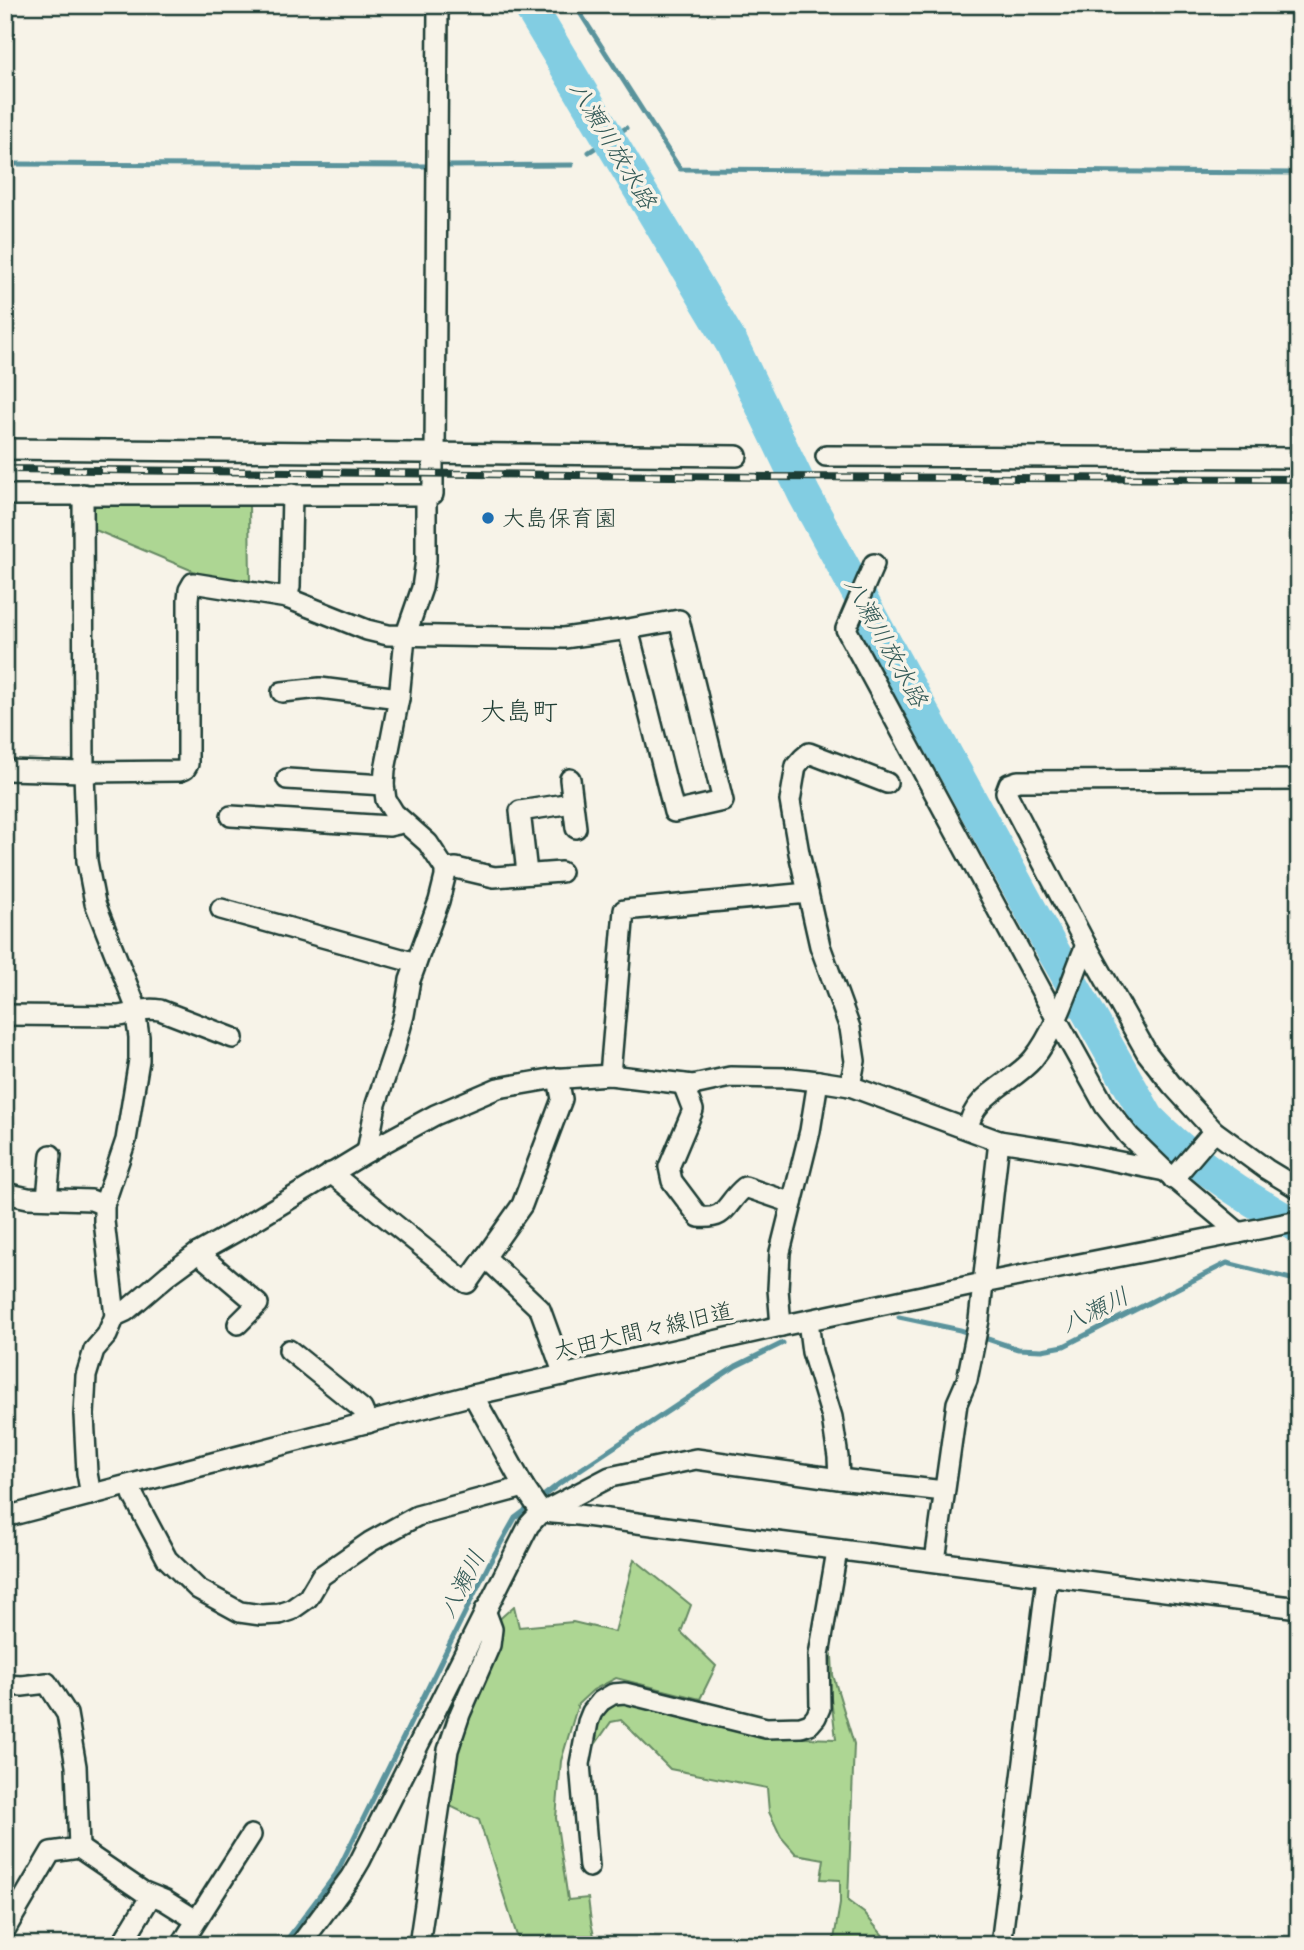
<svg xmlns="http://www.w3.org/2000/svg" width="1304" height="1950" viewBox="0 0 1304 1950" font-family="'Comic Neue','Klee One',sans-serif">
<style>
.green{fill:#add693;stroke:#668a64;stroke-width:2}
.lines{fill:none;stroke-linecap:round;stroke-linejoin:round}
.stream{stroke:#5a939c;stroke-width:5}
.river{stroke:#82cde2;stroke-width:33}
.minor-casing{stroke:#1f3d34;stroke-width:24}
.minor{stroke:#f7f3e8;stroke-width:19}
.rail-casing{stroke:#1f3d34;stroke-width:8}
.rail{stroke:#f7f3e8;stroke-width:5;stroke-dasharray:16;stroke-linecap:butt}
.poi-dot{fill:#1f6fb2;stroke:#f7f3e8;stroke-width:2.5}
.labels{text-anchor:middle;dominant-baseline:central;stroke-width:7;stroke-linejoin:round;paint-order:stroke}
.poi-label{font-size:23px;fill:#1f3d34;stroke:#f7f3e8;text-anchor:start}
.street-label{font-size:23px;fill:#1f3d34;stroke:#f7f3e8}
.water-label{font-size:24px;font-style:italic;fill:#335a57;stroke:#f7f3e8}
.quarter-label{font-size:26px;fill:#1f3d34;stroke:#f7f3e8}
</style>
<rect width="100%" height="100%" fill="#f7f3e8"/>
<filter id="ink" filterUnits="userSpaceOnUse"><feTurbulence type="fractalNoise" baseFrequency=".0143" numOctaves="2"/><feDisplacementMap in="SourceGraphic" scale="14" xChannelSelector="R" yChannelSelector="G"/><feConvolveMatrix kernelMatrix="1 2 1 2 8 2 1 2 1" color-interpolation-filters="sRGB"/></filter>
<g filter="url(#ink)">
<g class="green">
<path d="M100 501 249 503 250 583 210 578 93 529V509Z"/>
<path d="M634 1559 691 1605 681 1632 716 1666 700 1699 616 1678 593 1690 578 1704 561 1761 556 1818 568 1900 588 1898 591 1922 596 1945H520L479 1820 448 1805 452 1750 495 1623 514 1606 519 1627 573 1622 615 1632Z"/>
<path d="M832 1656 833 1675 854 1744 848 1901 864 1913 891 1945H833L840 1904V1880L821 1879 824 1859 796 1854 781 1837 769 1812 767 1788 670 1769 621 1720 611 1722 592 1749C596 1721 594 1719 618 1703L661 1709 770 1737 836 1739 827 1666Z"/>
</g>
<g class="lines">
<g class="stream">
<path d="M575 5 680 169 1299 173"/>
<path d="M589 152 626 128"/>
<path d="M14 164 426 166"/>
<path d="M443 166 572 165"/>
<path d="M899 1317 960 1330 1018 1349 1042 1350 1064 1346 1227 1263 1299 1281"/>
<path d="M538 1500 560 1483 736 1366 783 1343"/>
<path d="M283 1945 336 1874 489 1564 515 1518 531 1506"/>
</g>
<path class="river" d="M529 5 732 344 804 494 1051 947 1148 1118C1191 1162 1245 1198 1299 1227"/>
<g class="minor-casing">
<g id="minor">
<path d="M5 449 737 456"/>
<path d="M826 456 1299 458"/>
<path d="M83 494 84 772 87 861 95 903 134 1002 139 1037V1060L126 1140 104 1205V1221L115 1316 107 1335 94 1350 86 1376 84 1415 87 1473 91 1495"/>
<path d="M433 494V462L435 454 438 5"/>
<path d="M5 495H426V560L422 588 405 637 399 698 385 770 384 785 386 800 394 813 428 843 445 869V877L439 901 410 980 404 1015 394 1051 376 1104 367 1152"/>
<path d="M874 564 846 629 1056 1018 1105 1106 1129 1136 1165 1171 1239 1233"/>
<path d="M287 598 290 586 292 494"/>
<path d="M282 692 320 688 399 698"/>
<path d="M5 770 84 772 180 771 185 769 188 764V599L189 590 193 583 287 598 367 630 388 635 564 638 628 629 679 620 723 801 674 812 628 629"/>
<path d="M287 779 384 785"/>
<path d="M570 779 576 828"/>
<path d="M1299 780 1018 781 1009 784 1006 792 1086 945 1147 1053 1172 1085 1214 1131 1266 1169 1299 1189"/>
<path d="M231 816 389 826 398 824 402 821"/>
<path d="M445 869 456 868 494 877 561 872"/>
<path d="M527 873 520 811 572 803"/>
<path d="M221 909 416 963"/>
<path d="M5 1015 119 1016C136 1014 141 1007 160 1010L233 1038"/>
<path d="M610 1075 624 910 808 893"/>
<path d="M683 1084 693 1110 669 1167 672 1181 699 1217C728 1220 725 1203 745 1187L792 1203"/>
<path d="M850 1086 855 1061 850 1028 820 946 799 853 790 801 796 766 803 758 809 753 887 783"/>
<path d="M968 1129C973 1094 1013 1083 1033 1059 1057 1030 1071 980 1086 945"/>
<path d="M331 1173 467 1283 522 1205 562 1099 558 1078"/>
<path d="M1173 1179 1214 1131"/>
<path d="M5 1193 28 1198 91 1200 104 1205"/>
<path d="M47 1198 51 1155"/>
<path d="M198 1253 258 1304 238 1324"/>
<path d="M485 1257 540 1309 564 1375"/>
<path d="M115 1316 126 1311 168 1275 198 1253 242 1228 367 1152 435 1115 498 1088 550 1079 610 1075 693 1085 730 1077 791 1078 818 1081 850 1086 999 1141 1070 1152 1165 1171"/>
<path d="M808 1321 812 1352 832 1417 838 1457 839 1479"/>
<path d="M781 1326 778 1289 780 1252 810 1131 818 1081"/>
<path d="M289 1350 362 1409 368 1423"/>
<path d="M473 1395 524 1487 541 1512"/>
<path d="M130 1485 134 1497 167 1559 198 1589 240 1612 261 1615 279 1614 291 1610 308 1598 321 1576 370 1542 417 1516 524 1487"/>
<path d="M545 1511 610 1477 696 1459 839 1479 944 1491"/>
<path d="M5 1517 473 1395 781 1326 983 1283 1299 1221"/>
<path d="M935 1561 957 1403 967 1380 979 1320 999 1141"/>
<path d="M5 1685 22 1686 47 1683 67 1714 76 1766 79 1848"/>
<path d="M589 1867 580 1764 588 1722 592 1712 601 1701 613 1694 625 1693 766 1728 801 1727 810 1724 816 1717 820 1708 819 1655 837 1551"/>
<path d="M5 1930 51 1852 79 1848 142 1891 164 1900 196 1920"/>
<path d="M121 1945 151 1896"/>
<path d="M181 1945 251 1835"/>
<path d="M300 1945 350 1878 360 1861 529 1525 541 1512 578 1515C818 1548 1058 1579 1299 1608"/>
<path d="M419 1945 448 1750 460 1714 490 1645 492 1629 485 1610"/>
<path d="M1001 1945 1047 1578"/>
</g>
</g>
<use href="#minor" class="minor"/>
<g class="rail-casing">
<path id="rail" d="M5 469 768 477 1299 479"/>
</g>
<use href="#rail" class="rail"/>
</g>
</g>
<circle class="poi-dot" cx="488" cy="518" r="7"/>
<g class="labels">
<g class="poi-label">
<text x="502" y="518">大島保育園</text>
</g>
<g class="street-label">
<text transform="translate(643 1331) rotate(-13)">太田大間々線旧道</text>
</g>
<g class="water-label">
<text transform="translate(613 145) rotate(59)">八瀬川放水路</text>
<text transform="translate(886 642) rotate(61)">八瀬川放水路</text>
<text transform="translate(1095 1310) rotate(-26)">八瀬川</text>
<text transform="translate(462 1584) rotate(-63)">八瀬川</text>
</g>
<g class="quarter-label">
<text x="519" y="712">大島町</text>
</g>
</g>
<rect width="1304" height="1950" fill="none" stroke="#f7f3e8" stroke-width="28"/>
<rect x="14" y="14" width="1276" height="1922" fill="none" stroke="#1f3d34" stroke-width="2.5" filter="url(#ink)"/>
</svg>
